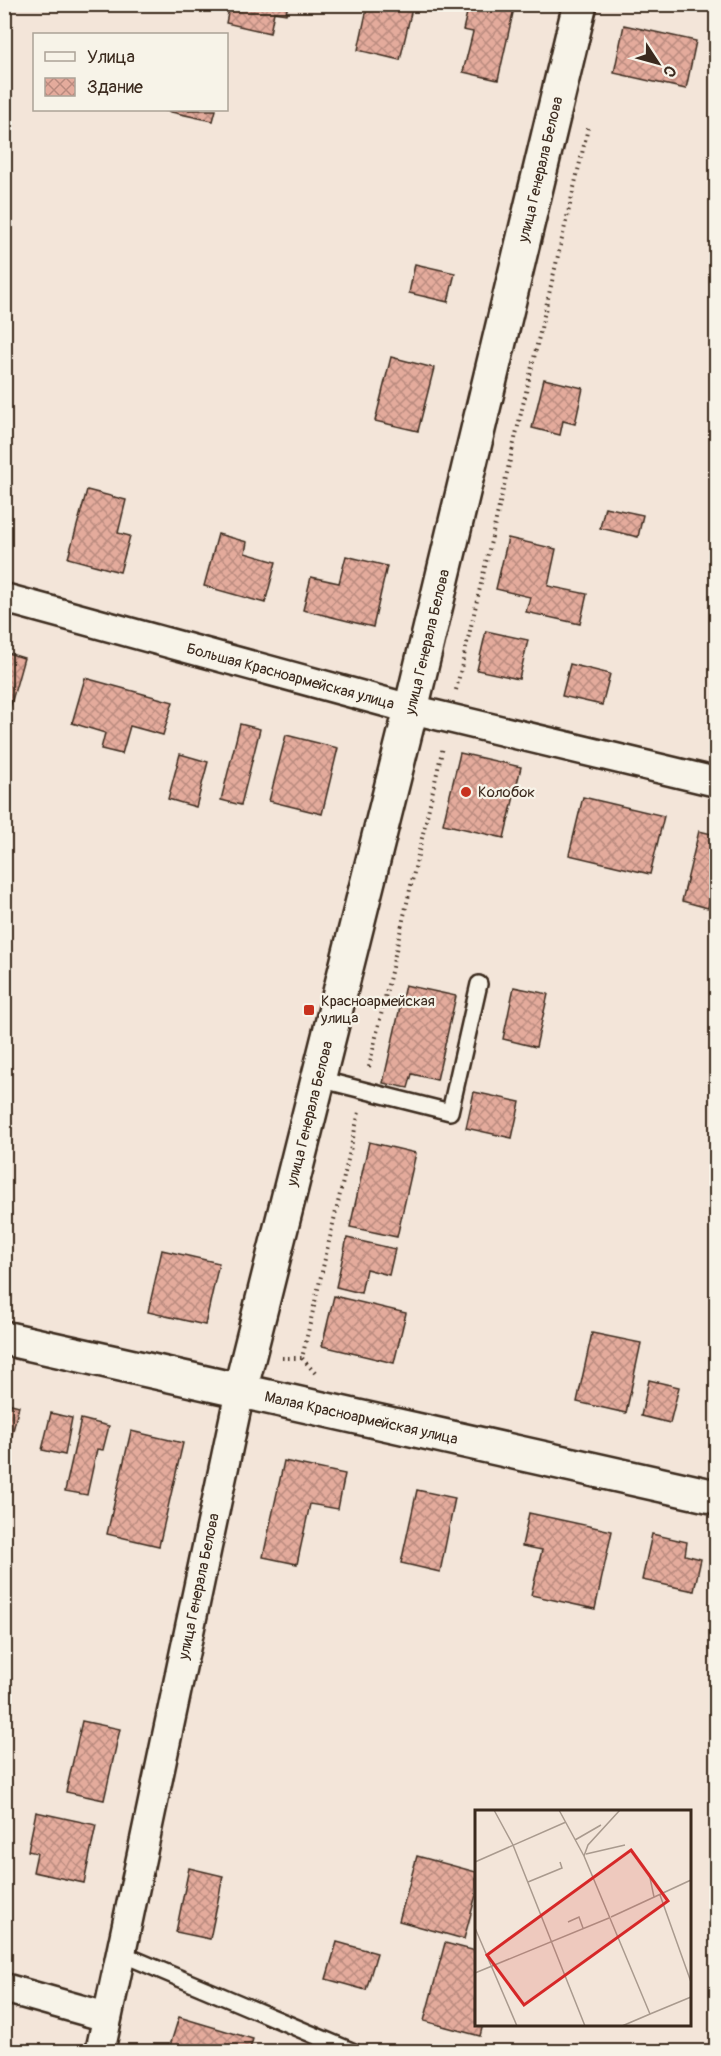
<svg xmlns="http://www.w3.org/2000/svg" width="721" height="2056" viewBox="0 0 721 2056" font-family="Pangolin,sans-serif">
<style>
.building{fill:url(#building-cross-hatch);stroke:#3b2a1e;stroke-width:1.5}
.lines{fill:none;stroke-linecap:round;stroke-linejoin:round}
.service-casing{stroke:#3b2a1e;stroke-width:20}
.minor-casing{stroke:#3b2a1e;stroke-width:33}
.secondary-casing{stroke:#3b2a1e;stroke-width:38}
.path{stroke:#3b2a1e;stroke-width:4;stroke-dasharray:1.5 4.5;stroke-linecap:butt}
.service{stroke:#f7f3e8;stroke-width:15}
.minor{stroke:#f7f3e8;stroke-width:28}
.secondary{stroke:#f7f3e8;stroke-width:33}
.poi-dot{fill:#c8321e;stroke:#f7f3e8;stroke-width:2}
.labels{text-anchor:middle;dominant-baseline:central;stroke-width:4.5;stroke-linejoin:round;paint-order:stroke}
.street-label{font-size:15px;fill:#3b2a1e;stroke:#f7f3e8}
.poi-label{font-size:15px;fill:#3b2a1e;stroke:#f7f3e8;text-anchor:start}
.inset-road{fill:none;stroke:#a99a8e;stroke-width:1.5}
.view{fill:#d62828;fill-opacity:0.15;stroke:#d62828;stroke-width:3}
.inset-edge{fill:none;stroke:#3b2a1e;stroke-width:3}
</style>
<defs>
<pattern id="building-cross-hatch" width="8" height="8" patternUnits="userSpaceOnUse" patternTransform="scale(1.5)"><rect width="8" height="8" fill="#e4ab9c"/><path d="M0 0l8 8M0 8l8-8" fill="none" stroke="#ba8b7f"/></pattern>
</defs>
<rect width="100%" height="100%" fill="#f3e5d9"/>
<filter id="ink" filterUnits="userSpaceOnUse"><feTurbulence type="fractalNoise" baseFrequency=".0167" numOctaves="2"/><feDisplacementMap in="SourceGraphic" scale="12" xChannelSelector="R" yChannelSelector="G"/><feConvolveMatrix kernelMatrix="1 2 1 2 8 2 1 2 1" color-interpolation-filters="sRGB"/></filter>
<g filter="url(#ink)">
<g class="building">
<path d="M230 4H288L286 14 274 12 270 33 226 23Z"/>
<path d="M368 4H413L400 60 358 50Z"/>
<path d="M469 4H515L498 80 463 72 473 32 463 30Z"/>
<path d="M624 25 696 41 686 89 614 73Z"/>
<path d="M162 110H216L213 121Z"/>
<path d="M415 264 455 273 448 302 409 293Z"/>
<path d="M391 357 434 368 418 431 375 421Z"/>
<path d="M544 379 583 388 575 424 563 421 560 435 532 428Z"/>
<path d="M87 490 126 500 118 533 130 536 120 572 68 558Z"/>
<path d="M605 507 643 515 638 537 600 528Z"/>
<path d="M218 534 247 542 245 553 276 562 265 603 204 586Z"/>
<path d="M508 538 556 549 548 586 587 594 580 624 526 612 530 597 496 589Z"/>
<path d="M346 556 387 566 373 627 303 610 311 577 339 583Z"/>
<path d="M486 631 528 640 519 679 477 670Z"/>
<path d="M4 652 24 658 6 722 4 721Z"/>
<path d="M570 664 610 674 602 705 562 696Z"/>
<path d="M85 678 173 702 163 735 130 726 122 754 101 749 105 733 72 723Z"/>
<path d="M240 724 260 729 241 805 221 800Z"/>
<path d="M286 735 338 748 322 814 269 801Z"/>
<path d="M460 753 521 767 504 838 443 824Z"/>
<path d="M180 754 208 762 196 807 168 799Z"/>
<path d="M583 797 664 816 650 874 569 855Z"/>
<path d="M699 831 716 835V873L708 908 682 901Z"/>
<path d="M405 985 456 996 437 1080 412 1074 408 1088 383 1083Z"/>
<path d="M514 987 548 994 536 1047 503 1039Z"/>
<path d="M474 1092 520 1102 512 1138 466 1128Z"/>
<path d="M369 1142 416 1153 397 1237 350 1227Z"/>
<path d="M347 1238 395 1249 389 1275 366 1269 361 1293 336 1287Z"/>
<path d="M162 1250 219 1263 205 1325 148 1312Z"/>
<path d="M334 1296 406 1313 394 1363 322 1346Z"/>
<path d="M592 1333 641 1343 626 1413 577 1402Z"/>
<path d="M649 1380 679 1387 670 1423 641 1416Z"/>
<path d="M4 1402 19 1406 4 1468Z"/>
<path d="M51 1413 72 1418 65 1455 42 1450Z"/>
<path d="M81 1419 109 1426 103 1450 97 1449 87 1495 65 1491Z"/>
<path d="M131 1431 183 1443 159 1546 107 1534Z"/>
<path d="M284 1461 345 1474 338 1509 310 1504 297 1564 263 1557Z"/>
<path d="M417 1490 455 1498 440 1572 401 1563Z"/>
<path d="M529 1513 612 1531 595 1609 531 1595 542 1550 522 1546Z"/>
<path d="M652 1534 687 1542 685 1555 701 1559 694 1591 642 1580Z"/>
<path d="M82 1721 120 1729 104 1800 66 1792Z"/>
<path d="M36 1812 96 1825 84 1883 33 1872 37 1853 28 1851Z"/>
<path d="M417 1856 476 1872V1895L464 1939 399 1921Z"/>
<path d="M189 1868 223 1876 210 1939 176 1932Z"/>
<path d="M337 1942 377 1953 366 1990 326 1979Z"/>
<path d="M445 1943 476 1951V2024H483L480 2036 424 2021Z"/>
<path d="M179 2017 253 2039 249 2052H168Z"/>
</g>
<g class="lines">
<g class="service-casing">
<g id="service">
<path d="M319 1079 450 1112 479 984"/>
<path d="M120 1953 354 2052"/>
</g>
</g>
<g class="minor-casing">
<g id="minor">
<path id="s1" d="M4 598 411 709 716 782"/>
<path d="M4 1988 107 2017"/>
<path id="s2" d="M100 2052 240 1391"/>
</g>
</g>
<g class="secondary-casing">
<g id="secondary">
<path id="s3" d="M4 1338 716 1497"/>
<path id="s4" d="M240 1391 411 709 580 4"/>
</g>
</g>
<g class="path">
<path d="M456 690 588 128"/>
<path d="M369 1067 443 747"/>
<path d="M282 1358H302"/>
<path d="M315 1373 302 1358 359 1112"/>
</g>
<use href="#service" class="service"/>
<use href="#minor" class="minor"/>
<use href="#secondary" class="secondary"/>
</g>
</g>
<g class="poi-dot">
<circle cx="466" cy="792" r="6"/>
<rect x="303" y="1004" width="12" height="12" rx="3"/>
</g>
<g class="labels">
<g class="street-label">
<text stroke="none"><textPath href="#s4" startOffset="1258">улица Генерала Белова</textPath></text>
<text stroke="none"><textPath href="#s4" startOffset="772">улица Генерала Белова</textPath></text>
<text stroke="none"><textPath href="#s1" startOffset="297">Большая Красноармейская улица</textPath></text>
<text stroke="none"><textPath href="#s4" startOffset="286">улица Генерала Белова</textPath></text>
<text stroke="none"><textPath href="#s3" startOffset="366">Малая Красноармейская улица</textPath></text>
<text stroke="none"><textPath href="#s2" startOffset="476">улица Генерала Белова</textPath></text>
</g>
<g class="poi-label">
<text x="478" y="792">Колобок</text>
<text x="321" y="1001">Красноармейская<tspan x="321" dy="17">улица</tspan></text>
</g>
</g>
<g transform="translate(475 1810)">
<rect width="216" height="216" fill="#f3e5d9"/>
<path class="inset-road" d="M19 0 38 35 110 216M84 0 109 46M145 0 113 35 109 46 175 204 147 216M100 30 126 15M111 44 150 35M0 52 91 12M174 63 179 87M53 72 87 58 85 52M185 85 216 172M136 107 216 70M93 112 104 107 108 118M0 118 42 216M0 163 134 108M175 204 216 187"/>
<path class="view" d="M156 40 193 91 49 195 12 145Z"/>
<rect width="216" height="216" class="inset-edge"/>
</g>
<rect width="721" height="2056" fill="none" stroke="#f7f3e8" stroke-width="24"/>
<rect x="12" y="12" width="697" height="2032" fill="none" stroke="#3b2a1e" stroke-width="2" filter="url(#ink)"/>
<rect x="33" y="33" width="195" height="78" fill="#f7f3e8" stroke="#aca397" stroke-width="1.5"/>
<rect x="45" y="52" width="30" height="9" fill="#f7f3e8" stroke="#aca397" stroke-width="1.5"/>
<text x="87" y="63" font-size="18" fill="#3b2a1e">Улица</text>
<rect x="45" y="78" width="30" height="18" fill="url(#building-cross-hatch)" stroke="#aca397" stroke-width="1.5"/>
<text x="87" y="93" font-size="18" fill="#3b2a1e">Здание</text>
<g transform="translate(658 63) rotate(126)" stroke="#f7f3e8" stroke-width="4.5" paint-order="stroke">
<path d="M0-4.5L10 22L0 15L-10 22Z" fill="#3b2a1e"/>
<text y="-9" font-size="16" font-weight="bold" text-anchor="middle" fill="#3b2a1e">С</text>
</g>
</svg>
